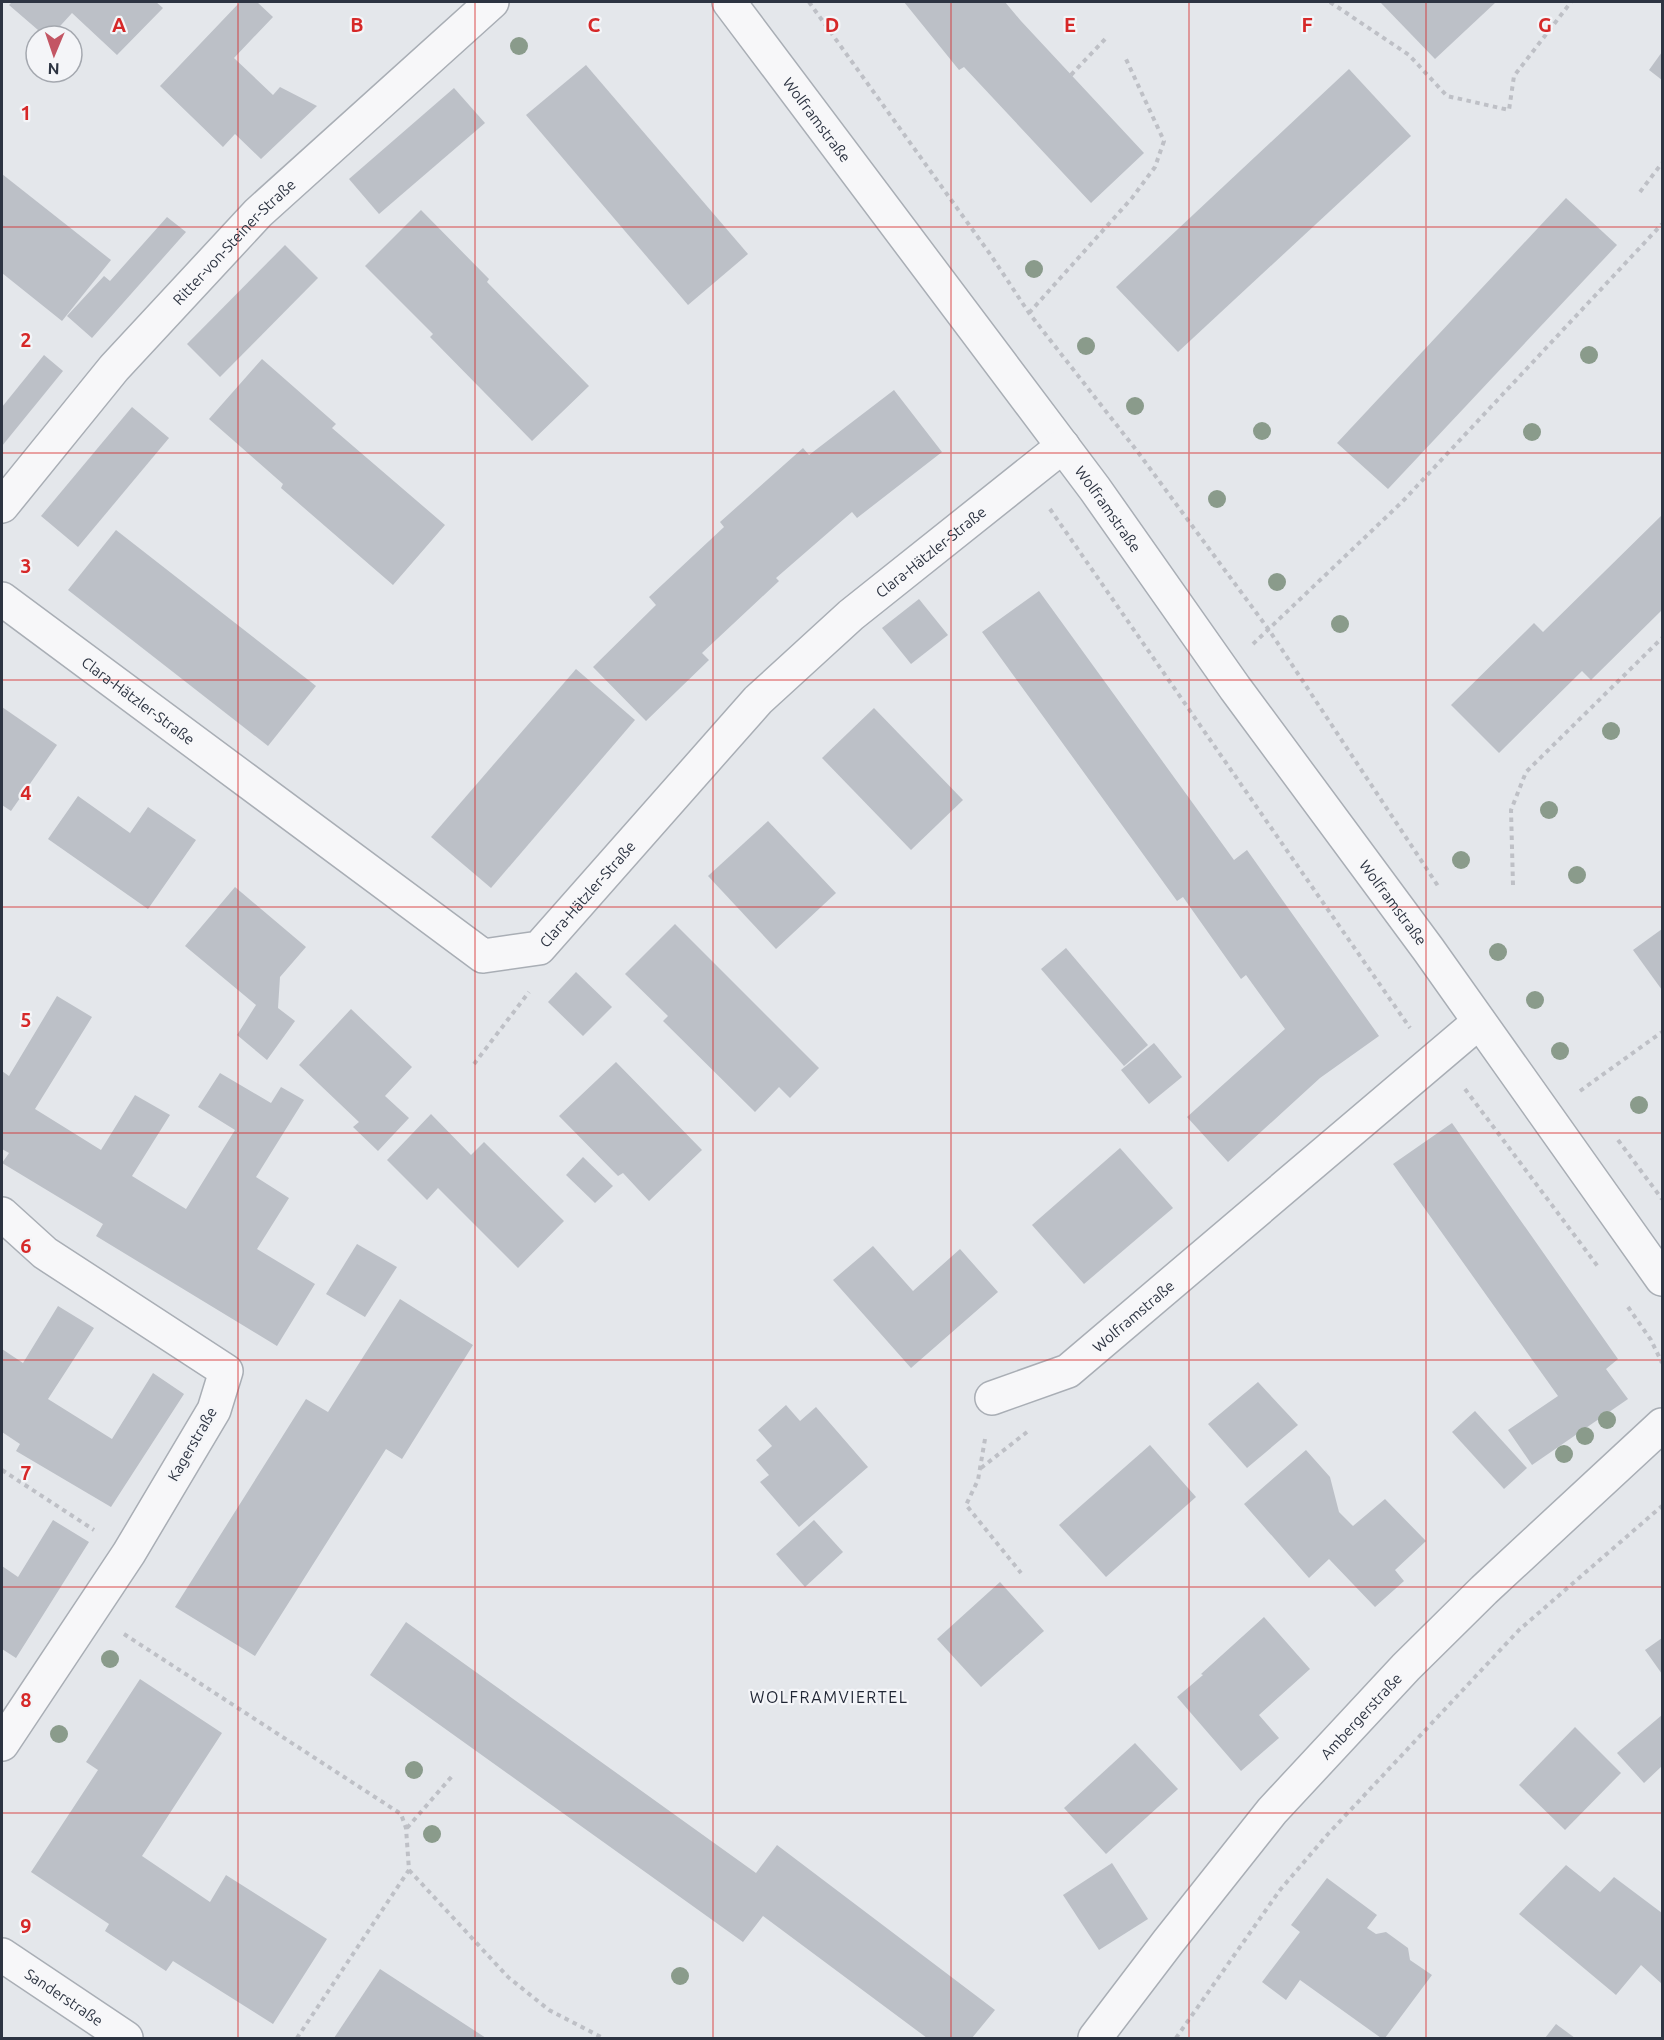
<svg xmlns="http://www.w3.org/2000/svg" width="1664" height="2040" viewBox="0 0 1664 2040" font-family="Ubuntu,sans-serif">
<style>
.building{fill:#bcc0c7}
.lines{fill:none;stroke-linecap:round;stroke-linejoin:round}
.minor-casing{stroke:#a9aeb5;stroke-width:36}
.path{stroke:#bec0c6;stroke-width:4;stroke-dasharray:4.5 4.5;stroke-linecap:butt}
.minor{stroke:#f7f7f9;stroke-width:33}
.tree{fill:#8a9b8b}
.grid{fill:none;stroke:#d62828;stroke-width:1.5;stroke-opacity:0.55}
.labels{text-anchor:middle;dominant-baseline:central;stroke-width:4.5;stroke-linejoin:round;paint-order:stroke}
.street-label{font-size:15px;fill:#2d3442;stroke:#f4f5f8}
.neighbourhood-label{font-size:16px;letter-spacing:1.5px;fill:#1f2533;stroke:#f4f5f8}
.grid-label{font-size:20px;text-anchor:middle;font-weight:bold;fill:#d62828;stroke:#f4f5f8;stroke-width:4.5;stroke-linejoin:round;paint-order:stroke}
</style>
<rect width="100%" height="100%" fill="#e4e7eb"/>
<g class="building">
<path d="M12 2H156L163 8 117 55 72 13 51 36H45L9 5Z"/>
<path d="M240 2H257L273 17 234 58 273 95 280 87 317 106 261 159 235 134 223 147 160 86Z"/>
<path d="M904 2H1005L1021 21 1144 153 1091 203 964 67 959 70Z"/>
<path d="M1380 2H1496L1435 59Z"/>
<path d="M1662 52V80L1649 70Z"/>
<path d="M586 65 748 254 688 305 526 115Z"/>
<path d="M1349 69 1411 136 1178 352 1116 287Z"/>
<path d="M454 88 485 123 379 214 349 179Z"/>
<path d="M2 174 111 260 62 321 2 273Z"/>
<path d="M1566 198 1617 245 1388 489 1337 443Z"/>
<path d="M421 210 489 279 487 282 589 386 532 441 430 337 433 334 365 266Z"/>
<path d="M167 217 186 232 92 338 67 316 104 276 110 281Z"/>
<path d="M285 245 318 278 220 377 187 344Z"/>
<path d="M44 355 63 371 2 446V407Z"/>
<path d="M262 359 336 424 332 428 445 525 393 585 281 488 283 484 209 419Z"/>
<path d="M894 390 942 452 857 518 852 512 776 578 779 581 702 653 709 660 646 721 593 667 656 605 649 597 724 527 720 522 803 448 809 455Z"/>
<path d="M132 407 169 438 78 547 41 516Z"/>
<path d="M1662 515V610L1591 680 1582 671 1499 753 1451 705 1534 623 1543 632Z"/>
<path d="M116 530 316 686 268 746 68 590Z"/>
<path d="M1039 591 1234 860 1247 850 1379 1036 1320 1078 1228 1162 1187 1117 1285 1029 1246 975 1241 979 1183 897 1177 901 982 632Z"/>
<path d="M919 599 948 635 911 664 882 628Z"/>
<path d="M576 669 635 720 491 888 431 837Z"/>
<path d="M2 707 57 745 11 811 2 805Z"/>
<path d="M874 708 963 800 911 850 822 758Z"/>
<path d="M78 796 130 833 148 807 196 840 148 909 48 839Z"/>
<path d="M768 821 836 893 776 949 708 876Z"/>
<path d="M235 887 306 947 280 977 278 1008 295 1021 267 1060 237 1035 256 1005 185 946Z"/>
<path d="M675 924 819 1068 790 1098 779 1087 755 1112 663 1021 668 1016 625 974Z"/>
<path d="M1662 929V990L1633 950Z"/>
<path d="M1066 948 1148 1045 1124 1066 1041 969Z"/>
<path d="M576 972 612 1007 583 1036 548 1002Z"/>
<path d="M57 996 92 1017 35 1109 101 1150 135 1095 170 1115 132 1176 186 1209 235 1130 198 1107 220 1073 271 1103 281 1087 304 1100 256 1177 289 1198 257 1249 315 1284 277 1346 96 1236 103 1224 2 1163 9 1153 2 1149V1071L9 1076Z"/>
<path d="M351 1009 412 1067 385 1096 409 1118 378 1151 353 1127 359 1122 299 1065Z"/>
<path d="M1154 1043 1182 1077 1149 1104 1121 1070Z"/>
<path d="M616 1062 702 1150 649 1201 623 1173 618 1176 559 1116Z"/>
<path d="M431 1114 471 1155 484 1142 564 1221 518 1268 438 1188 427 1200 387 1160Z"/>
<path d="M1452 1123 1618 1359 1606 1369 1628 1399 1532 1465 1508 1430 1558 1396 1393 1164Z"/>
<path d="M1120 1148 1173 1208 1084 1284 1032 1225Z"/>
<path d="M583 1157 613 1186 595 1203 566 1175Z"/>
<path d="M357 1244 397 1267 365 1317 326 1294Z"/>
<path d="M873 1246 913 1291 960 1249 998 1292 911 1368 833 1280Z"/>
<path d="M400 1299 473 1345 402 1459 386 1449 255 1656 175 1607 306 1399 328 1412Z"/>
<path d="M58 1306 94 1328 48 1399 112 1439 153 1373 184 1394 111 1507 16 1451 20 1444 2 1432V1349L23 1363Z"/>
<path d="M1258 1382 1298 1425 1247 1468 1208 1424Z"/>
<path d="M786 1405 800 1421 816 1407 868 1467 799 1527 760 1482 769 1475 756 1460 772 1446 758 1430Z"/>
<path d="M1475 1411 1527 1468 1504 1489 1452 1432Z"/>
<path d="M1150 1445 1196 1497 1106 1577 1059 1525Z"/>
<path d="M1306 1450 1330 1477 1339 1512 1353 1526 1385 1499 1426 1541 1395 1570 1404 1581 1375 1607 1329 1559 1309 1578 1244 1504Z"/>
<path d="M53 1520 89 1542 16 1658 2 1649V1566L18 1577Z"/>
<path d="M814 1520 843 1552 805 1587 776 1554Z"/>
<path d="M1000 1582 1044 1631 981 1687 937 1639Z"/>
<path d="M1264 1617 1310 1669 1259 1715 1279 1738 1241 1771 1177 1697 1203 1675 1201 1674Z"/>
<path d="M406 1622 756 1873 777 1845 995 2010 972 2038H927L763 1916 743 1942 370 1675Z"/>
<path d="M1662 1638V1674L1645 1650Z"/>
<path d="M140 1679 222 1733 142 1856 210 1902 226 1875 327 1939 273 2024 173 1961 166 1971 105 1931 109 1924 31 1872 98 1770 86 1762Z"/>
<path d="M1662 1715V1766L1644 1783 1617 1753Z"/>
<path d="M1575 1727 1621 1773 1565 1830 1519 1785Z"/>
<path d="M1135 1743 1178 1789 1106 1854 1064 1808Z"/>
<path d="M1112 1863 1148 1919 1099 1950 1063 1895Z"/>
<path d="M1566 1865 1600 1892 1614 1877 1662 1913V1984L1641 1965 1616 1995 1519 1914Z"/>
<path d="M1327 1878 1377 1915 1367 1928 1376 1934 1386 1932 1408 1948 1410 1960 1432 1975 1385 2038H1381L1300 1980 1286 2000 1262 1982 1300 1932 1291 1925Z"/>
<path d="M380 1969 486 2038H334Z"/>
<path d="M1556 2024 1575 2038H1545Z"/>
</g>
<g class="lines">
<g class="minor-casing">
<g id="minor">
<path id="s1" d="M729 2 1095 489 1235 688 1428 949 1662 1279"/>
<path id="s2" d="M2 506 114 368 258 213 492 2"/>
<path id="s3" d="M2 599 483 956 539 948 758 700 851 615 1063 446"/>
<path d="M2 1214 45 1253 226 1371 214 1410 129 1553 2 1744"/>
<path id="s4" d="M992 1398 1068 1371 1479 1022"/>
<path id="s5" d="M2 1955 126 2038"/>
<path id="s6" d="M1095 2038 1168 1942 1272 1811 1406 1667 1484 1590 1662 1425"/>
</g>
</g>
<g class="path">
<path d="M809 2 990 254 1029 313 1137 451 1269 630 1440 889"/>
<path d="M1330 2 1409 55 1447 96 1509 110 1514 76 1571 2"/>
<path d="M1071 75 1107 37"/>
<path d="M1640 192 1662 163"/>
<path d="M1029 313 1132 198 1155 167 1164 141 1125 57"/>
<path d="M1050 509 1410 1028"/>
<path d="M1253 644 1402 502 1662 224"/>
<path d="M1513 885 1511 810 1526 772 1662 638"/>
<path d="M474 1064 529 992"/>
<path d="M1465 1089 1599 1268"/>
<path d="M1580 1091 1662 1032"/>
<path d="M1618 1140 1662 1199"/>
<path d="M1628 1307 1651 1340 1662 1363"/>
<path d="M985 1439 978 1480 966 1505 1021 1573"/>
<path d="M981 1468 1027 1432"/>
<path d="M2 1470 94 1530"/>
<path d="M124 1634 401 1814 406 1828 409 1870 297 2038"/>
<path d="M407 1828 453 1775"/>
<path d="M409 1870 508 1977 549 2010 603 2038"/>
<path d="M1176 2038 1280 1890 1328 1834 1519 1630 1662 1506"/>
</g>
<use href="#minor" class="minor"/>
</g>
<g class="tree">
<circle cx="519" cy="46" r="9"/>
<circle cx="1034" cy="269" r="9"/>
<circle cx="1086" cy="346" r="9"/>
<circle cx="1589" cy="355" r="9"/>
<circle cx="1135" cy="406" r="9"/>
<circle cx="1262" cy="431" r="9"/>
<circle cx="1532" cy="432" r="9"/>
<circle cx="1217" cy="499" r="9"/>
<circle cx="1277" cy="582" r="9"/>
<circle cx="1340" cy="624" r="9"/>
<circle cx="1611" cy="731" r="9"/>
<circle cx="1549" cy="810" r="9"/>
<circle cx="1461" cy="860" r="9"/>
<circle cx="1577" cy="875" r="9"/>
<circle cx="1498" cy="952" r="9"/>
<circle cx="1535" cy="1000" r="9"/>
<circle cx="1560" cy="1051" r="9"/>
<circle cx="1639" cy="1105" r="9"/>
<circle cx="1607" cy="1420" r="9"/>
<circle cx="1585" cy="1436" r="9"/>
<circle cx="1564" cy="1454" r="9"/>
<circle cx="110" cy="1659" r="9"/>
<circle cx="59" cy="1734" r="9"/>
<circle cx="414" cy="1770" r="9"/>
<circle cx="432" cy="1834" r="9"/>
<circle cx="680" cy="1976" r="9"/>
</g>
<path class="grid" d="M238 2V2038M475 2V2038M713 2V2038M951 2V2038M1189 2V2038M1426 2V2038M2 227H1662M2 453H1662M2 680H1662M2 907H1662M2 1133H1662M2 1360H1662M2 1587H1662M2 1813H1662"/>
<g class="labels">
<g class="street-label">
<text stroke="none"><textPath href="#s1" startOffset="147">Wolframstraße</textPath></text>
<text stroke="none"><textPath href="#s2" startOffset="352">Ritter-von-Steiner-Straße</textPath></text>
<text stroke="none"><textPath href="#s1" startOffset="633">Wolframstraße</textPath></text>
<text stroke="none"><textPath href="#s3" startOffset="1214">Clara-Hätzler-Straße</textPath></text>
<text stroke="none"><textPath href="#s3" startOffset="170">Clara-Hätzler-Straße</textPath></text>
<text stroke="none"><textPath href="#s3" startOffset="728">Clara-Hätzler-Straße</textPath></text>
<text stroke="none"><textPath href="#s1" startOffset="1119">Wolframstraße</textPath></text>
<text stroke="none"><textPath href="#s4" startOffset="166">Wolframstraße</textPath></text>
<text transform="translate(192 1444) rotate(-60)">Kagerstraße</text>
<text stroke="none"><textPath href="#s6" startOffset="418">Ambergerstraße</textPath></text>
<text stroke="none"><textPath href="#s5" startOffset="75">Sanderstraße</textPath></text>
</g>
<g class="neighbourhood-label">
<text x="829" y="1697">WOLFRAMVIERTEL</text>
</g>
</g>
<g class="grid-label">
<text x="119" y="32">A</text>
<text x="357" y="32">B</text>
<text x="594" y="32">C</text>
<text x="832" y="32">D</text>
<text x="1070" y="32">E</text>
<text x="1307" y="32">F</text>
<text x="1545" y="32">G</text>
<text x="26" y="120">1</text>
<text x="26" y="347">2</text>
<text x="26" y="573">3</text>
<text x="26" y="800">4</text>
<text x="26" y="1027">5</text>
<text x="26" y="1253">6</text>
<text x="26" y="1480">7</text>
<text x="26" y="1707">8</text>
<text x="26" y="1933">9</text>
</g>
<rect width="1664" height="2040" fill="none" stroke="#2d3442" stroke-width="6"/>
<g transform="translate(54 54) rotate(182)"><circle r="28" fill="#f4f5f8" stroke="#a4a8af" stroke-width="1.5"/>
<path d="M0-4.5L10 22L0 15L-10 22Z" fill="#c35664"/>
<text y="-9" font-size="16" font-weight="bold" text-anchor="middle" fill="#2d3442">N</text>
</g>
</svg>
